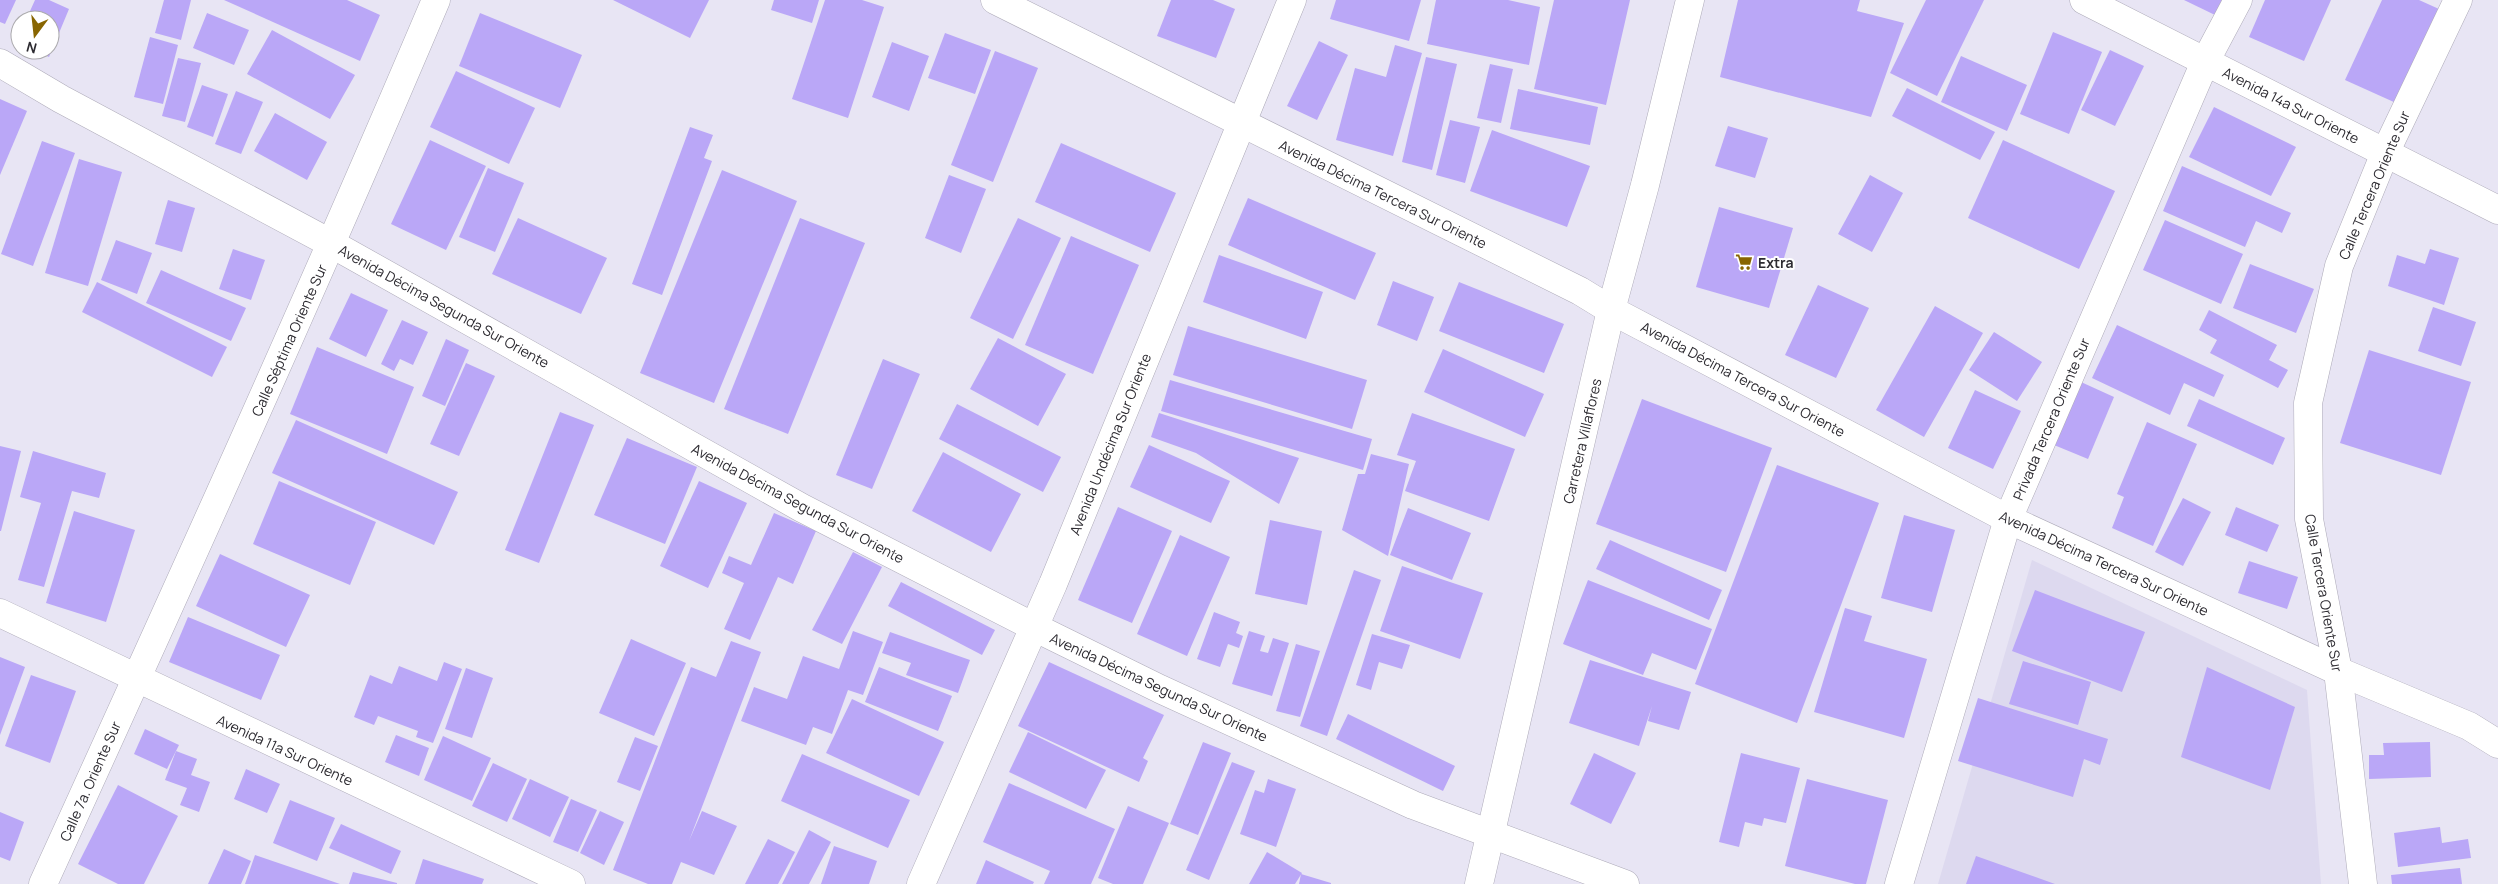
<svg xmlns="http://www.w3.org/2000/svg" width="2498" height="884" viewBox="0 0 2498 884" font-family="Manrope,sans-serif">
<style>
.built{fill:#ddd9ef}
.building{fill:#baa7f7}
.lines{fill:none;stroke-linecap:round;stroke-linejoin:round}
.street-casing{stroke:#aeabb9;stroke-width:29}
.secondary-casing{stroke:#aeabb9;stroke-width:29}
.street{stroke:#fff;stroke-width:28}
.secondary{stroke:#fff;stroke-width:28}
.labels{text-anchor:middle;dominant-baseline:central;stroke-width:4;stroke-linejoin:round;paint-order:stroke}
.street-label{font-size:14px;fill:#2d2b31;stroke:#fff}
.poi-label{font-size:14px;font-weight:bold;fill:#2d2b31;stroke:#fff;text-anchor:start}
</style>
<rect width="100%" height="100%" fill="#e8e5f4"/>
<path class="built" d="M2032 560 2307 690 2321 884H1938Z"/>
<g class="building">
<path d="M0 0H16L5 24 0 22Z"/>
<path d="M35 0H49L69 9 49 57 34 50H50V20H26Z"/>
<path d="M164 0H191L181 40 155 33Z"/>
<path d="M224 0H347L380 15 360 61Z"/>
<path d="M613 0H709L690 38Z"/>
<path d="M774 0H819L812 23 771 10Z"/>
<path d="M825 0H862L884 7 848 118 792 99Z"/>
<path d="M1171 0H1213L1235 9 1216 58 1157 36Z"/>
<path d="M1336 0H1421L1409 41 1330 19Z"/>
<path d="M1436 0H1508L1540 7 1529 65 1427 44Z"/>
<path d="M1554 0H1630L1606 105 1534 89Z"/>
<path d="M1738 0H1860L1857 11 1904 23 1871 117 1720 77Z"/>
<path d="M1926 0H1984L1937 96 1890 73Z"/>
<path d="M2184 0H2222L2215 15Z"/>
<path d="M2265 0H2331L2304 61 2249 37Z"/>
<path d="M2382 0H2419L2439 9 2396 103 2345 80Z"/>
<path d="M207 13 249 30 234 65 193 48Z"/>
<path d="M480 13 582 55 560 108 459 66Z"/>
<path d="M272 30 355 75 330 119 247 74Z"/>
<path d="M2053 32 2102 52 2069 134 2020 114Z"/>
<path d="M945 33 991 50 975 94 928 78Z"/>
<path d="M150 37 178 45 163 104 134 97Z"/>
<path d="M1319 41 1348 55 1317 120 1287 106Z"/>
<path d="M892 42 929 56 909 111 872 97Z"/>
<path d="M1395 45 1422 53 1393 156 1336 140 1355 68 1386 77Z"/>
<path d="M2110 50 2144 66 2115 126 2081 110Z"/>
<path d="M995 51 1038 68 993 182 951 165Z"/>
<path d="M1961 56 2027 85 2007 131 1941 102Z"/>
<path d="M1426 57 1457 64 1432 170 1402 162Z"/>
<path d="M178 58 201 63 185 122 162 116Z"/>
<path d="M1490 64 1513 69 1501 123 1477 118Z"/>
<path d="M456 71 535 108 509 164 430 127Z"/>
<path d="M202 85 228 94 213 137 187 127Z"/>
<path d="M1907 88 1995 132 1980 160 1892 116Z"/>
<path d="M1518 89 1598 107 1590 145 1510 129Z"/>
<path d="M236 91 263 102 241 154 215 144Z"/>
<path d="M0 99 27 111 0 175Z"/>
<path d="M2214 107 2296 147 2271 196 2189 157Z"/>
<path d="M275 113 327 142 307 180 254 151Z"/>
<path d="M1450 120 1480 127 1465 183 1436 175Z"/>
<path d="M1728 126 1768 138 1755 178 1715 166Z"/>
<path d="M690 127 713 135 704 158 712 161 662 295 632 284Z"/>
<path d="M1492 130 1590 166 1567 227 1470 191Z"/>
<path d="M430 140 486 166 446 250 391 224Z"/>
<path d="M2003 140 2115 191 2079 269 1968 218Z"/>
<path d="M42 141 75 153 33 266 1 254Z"/>
<path d="M1061 143 1176 193 1150 252 1035 202Z"/>
<path d="M79 159 122 172 88 286 45 273Z"/>
<path d="M2182 166 2291 213 2282 233 2256 221 2245 247 2163 211Z"/>
<path d="M488 168 524 183 495 252 459 237Z"/>
<path d="M722 170 797 201 714 403 640 373Z"/>
<path d="M949 175 986 189 961 253 925 238Z"/>
<path d="M1870 175 1903 193 1872 252 1838 234Z"/>
<path d="M1248 198 1376 253 1355 300 1228 245Z"/>
<path d="M168 200 195 208 182 252 155 244Z"/>
<path d="M1719 207 1793 228 1769 308 1696 287Z"/>
<path d="M518 218 607 258 581 314 492 274Z"/>
<path d="M800 218 865 243 788 434 724 409Z"/>
<path d="M1018 218 1061 238 1013 339 970 318Z"/>
<path d="M2165 220 2243 254 2221 304 2143 270Z"/>
<path d="M1071 236 1139 265 1093 374 1025 345Z"/>
<path d="M116 240 152 253 137 294 101 280Z"/>
<path d="M233 249 265 260 251 300 219 289Z"/>
<path d="M2430 249 2459 258 2444 305 2388 286 2397 255 2425 264Z"/>
<path d="M1219 255 1323 292 1306 339 1203 302Z"/>
<path d="M2250 264 2314 289 2296 333 2233 308Z"/>
<path d="M161 270 246 308 231 341 146 303Z"/>
<path d="M1393 281 1434 297 1417 341 1377 325Z"/>
<path d="M97 282 227 347 212 377 82 312Z"/>
<path d="M1459 282 1564 324 1544 373 1439 331Z"/>
<path d="M1818 285 1869 308 1836 378 1785 355Z"/>
<path d="M351 293 388 310 366 357 329 339Z"/>
<path d="M1935 306 1983 333 1924 437 1876 410Z"/>
<path d="M2433 307 2476 322 2461 366 2418 351Z"/>
<path d="M2209 310 2277 345 2269 360 2288 370 2278 388 2210 353 2217 340 2199 330Z"/>
<path d="M402 320 428 332 413 365 400 359 394 371 381 364Z"/>
<path d="M2117 325 2224 375 2214 397 2184 383 2170 415 2092 378Z"/>
<path d="M1188 326 1367 380 1352 429 1173 375Z"/>
<path d="M1994 332 2042 362 2017 401 1969 370Z"/>
<path d="M998 338 1066 374 1038 426 970 389Z"/>
<path d="M446 339 469 350 445 406 422 396Z"/>
<path d="M317 347 414 387 387 454 290 414Z"/>
<path d="M1443 349 1544 394 1525 437 1424 392Z"/>
<path d="M2369 350 2471 382 2441 475 2340 443Z"/>
<path d="M883 359 920 374 872 489 836 475Z"/>
<path d="M466 363 495 376 459 456 430 444Z"/>
<path d="M1170 380 1372 439 1363 470 1161 411Z"/>
<path d="M2081 382 2114 397 2088 459 2054 445Z"/>
<path d="M1975 390 2021 411 1993 469 1948 448Z"/>
<path d="M1642 399 1772 448 1726 572 1596 524Z"/>
<path d="M2199 399 2285 438 2273 465 2187 426Z"/>
<path d="M957 404 1061 457 1043 492 939 439Z"/>
<path d="M560 412 594 425 539 563 505 550Z"/>
<path d="M1159 413 1299 458 1279 504 1196 453 1151 437Z"/>
<path d="M1412 413 1515 449 1489 521 1405 491 1416 461 1397 455Z"/>
<path d="M296 420 458 492 434 545 272 473Z"/>
<path d="M2147 422 2197 444 2153 546 2112 528 2124 497 2117 494Z"/>
<path d="M627 438 697 467 665 544 594 515Z"/>
<path d="M1149 445 1230 481 1211 523 1130 487Z"/>
<path d="M0 446 21 451 1 531H0Z"/>
<path d="M33 451 106 473 99 498 72 491 44 587 18 580 41 503 20 497Z"/>
<path d="M943 452 1021 494 991 552 912 511Z"/>
<path d="M1371 454 1409 464 1388 556 1342 530 1358 474H1365Z"/>
<path d="M1777 465 1879 503 1797 723 1695 684Z"/>
<path d="M279 481 376 522 350 585 253 544Z"/>
<path d="M699 481 747 503 708 588 660 566Z"/>
<path d="M2183 498 2211 512 2183 566 2155 552Z"/>
<path d="M1118 507 1172 531 1132 623 1078 600Z"/>
<path d="M2236 507 2279 525 2267 552 2225 535Z"/>
<path d="M1408 508 1471 533 1452 580 1390 555Z"/>
<path d="M74 511 135 530 106 622 46 603Z"/>
<path d="M774 513 816 531 793 584 778 577 750 640 724 629 744 583 722 573 729 556 751 565Z"/>
<path d="M1904 515 1955 530 1932 612 1881 598Z"/>
<path d="M1270 520 1322 531 1307 605 1255 594Z"/>
<path d="M1180 535 1230 557 1187 656 1137 634Z"/>
<path d="M1610 540 1722 590 1709 620 1596 569Z"/>
<path d="M853 552 882 567 842 644 812 630Z"/>
<path d="M220 554 310 595 286 647 196 606Z"/>
<path d="M2249 561 2298 577 2287 609 2238 593Z"/>
<path d="M1402 566 1483 593 1460 659 1380 631Z"/>
<path d="M1354 570 1381 580 1327 736 1300 726Z"/>
<path d="M1588 580 1712 629 1696 670 1652 653 1643 675 1563 644Z"/>
<path d="M901 582 995 630 982 655 888 606Z"/>
<path d="M2035 590 2145 632 2122 692 2012 651Z"/>
<path d="M1845 608 1872 616 1864 641 1927 659 1904 738 1814 712Z"/>
<path d="M1214 612 1240 622 1236 633 1243 636 1239 648 1228 644 1220 667 1197 659Z"/>
<path d="M188 617 280 655 261 700 169 662Z"/>
<path d="M853 631 883 642 863 695 848 690 832 734 813 727 806 745 741 721 754 687 787 699 803 656 839 669Z"/>
<path d="M1249 631 1265 636 1260 651 1268 653 1273 638 1289 643 1272 696 1232 684Z"/>
<path d="M890 632 970 660 958 693 906 675 911 663 882 653Z"/>
<path d="M1372 634 1410 645 1402 669 1379 662 1371 690 1356 685Z"/>
<path d="M631 639 686 663 654 736 599 713Z"/>
<path d="M731 641 761 652 689 841 702 811 737 826 714 875 681 862 672 884H648L613 870 691 667 716 677Z"/>
<path d="M1296 644 1320 651 1300 717 1276 711Z"/>
<path d="M0 657 25 667 0 735Z"/>
<path d="M1590 660 1691 692 1679 730 1648 721 1652 706 1639 746 1569 723Z"/>
<path d="M2023 661 2091 682 2078 725 2009 704Z"/>
<path d="M444 662 462 669 433 743 416 737 418 731 378 716 374 725 354 717 370 675 392 684 399 666 437 681Z"/>
<path d="M1049 662 1164 715 1143 758 1148 761 1139 782 1018 726Z"/>
<path d="M879 667 952 696 938 731 865 702Z"/>
<path d="M2207 667 2295 707 2270 790 2181 757Z"/>
<path d="M466 668 493 678 472 738 445 729Z"/>
<path d="M31 675 76 691 50 763 5 746Z"/>
<path d="M1978 698 2108 739 2100 765 2084 759 2073 797 1958 761Z"/>
<path d="M852 699 944 742 919 796 826 753Z"/>
<path d="M1348 714 1455 766 1443 791 1336 739Z"/>
<path d="M145 729 179 745 167 769 134 754Z"/>
<path d="M1028 732 1106 770 1086 809 1009 772Z"/>
<path d="M396 735 429 748 419 776 385 762Z"/>
<path d="M443 736 491 758 472 801 424 780Z"/>
<path d="M635 737 658 746 640 791 617 782Z"/>
<path d="M1203 742 1231 753 1198 835 1170 824Z"/>
<path d="M2430 742 2431 777 2369 779V755H2384L2383 743Z"/>
<path d="M176 751 197 759 191 775 210 782 199 812 180 805 187 788 165 780Z"/>
<path d="M1594 753 1636 773 1611 824 1570 804Z"/>
<path d="M1741 753 1800 768 1786 823 1764 818 1762 826 1745 822 1739 847 1719 842Z"/>
<path d="M802 754 910 800 888 848 781 801Z"/>
<path d="M1232 762 1255 771 1209 880 1186 870Z"/>
<path d="M493 763 527 779 507 822 472 806Z"/>
<path d="M246 769 280 784 267 813 234 799Z"/>
<path d="M530 779 569 797 550 837 512 819Z"/>
<path d="M1268 779 1296 789 1276 847 1240 834 1255 790 1264 793Z"/>
<path d="M1807 779 1888 800 1866 884H1855L1785 866Z"/>
<path d="M1009 783 1115 829 1091 884H1044L1050 871 983 842Z"/>
<path d="M118 785 178 816 144 884H118L78 864Z"/>
<path d="M571 799 597 810 578 852 553 842Z"/>
<path d="M290 800 335 818 317 861 273 843Z"/>
<path d="M1128 806 1169 823 1143 884H1113L1098 878Z"/>
<path d="M600 811 624 822 604 865 580 853Z"/>
<path d="M0 812 24 822 10 861 0 857Z"/>
<path d="M341 824 401 851 391 874 329 848Z"/>
<path d="M2440 827 2442 843 2468 839 2471 858 2398 867 2394 833Z"/>
<path d="M809 830 831 842 809 884H782Z"/>
<path d="M768 839 795 852 778 884H745Z"/>
<path d="M834 846 877 861 869 884H821Z"/>
<path d="M224 849 251 861 241 884H208Z"/>
<path d="M1267 852 1302 873 1295 884H1249Z"/>
<path d="M255 855 340 884H245Z"/>
<path d="M1976 856 2055 884H1966Z"/>
<path d="M423 859 484 879 482 884H415Z"/>
<path d="M986 860 1034 882 1033 884H976Z"/>
<path d="M2460 868 2462 884H2392L2391 875Z"/>
<path d="M353 872 397 883V884H349Z"/>
<path d="M1301 874 1331 883V884H1299Z"/>
</g>
<g class="lines">
<g class="street-casing">
<g id="street">
<path d="M995 0 1580 291 1611 310 2008 519 2338 671 2469 726 2498 744"/>
<path d="M2084 0 2498 210"/>
<path d="M0 63 61 99 332 244 802 508 1034 627 1160 689 1413 805 1625 884"/>
<path d="M0 613 571 884"/>
<path d="M43 884C177 590 310 297 436 0"/>
<path d="M921 884 1053 584 1292 0"/>
<path d="M1899 884 2008 519 2205 62 2238 0"/>
<path d="M2363 884 2338 671 2309 519 2308 403 2339 266 2385 153 2458 0"/>
</g>
</g>
<g class="secondary-casing">
<path id="secondary" d="M1479 884 1611 310 1645 185 1690 0"/>
</g>
<use href="#street" class="street"/>
<use href="#secondary" class="secondary"/>
</g>
<defs>
<g id="supermarket-bare" transform="scale(1.35)"><path d="M-6-5.5h2.5l.6 2H6L4.5 2H-2.5L-4.4-4H-6ZM-1.5 3.2a1.3 1.3 0 1 0 .1 0ZM3 3.2a1.3 1.3 0 1 0 .1 0Z" fill="#886501" stroke="#fff" stroke-width="2.5" paint-order="stroke"/></g>
</defs>
<g fill-rule="evenodd">
<use href="#supermarket-bare" x="1744" y="262"/>
</g>
<g class="labels">
<g class="street-label">
<text transform="translate(2291 105) rotate(27)">Avenida 14a Sur Oriente</text>
<text transform="translate(2374 185) rotate(-67)">Calle Tercera Oriente Sur</text>
<text transform="translate(1383 194) rotate(26)">Avenida Décima Tercera Sur Oriente</text>
<text transform="translate(444 306) rotate(29)">Avenida Décima Segunda Sur Oriente</text>
<text transform="translate(289 340) rotate(-66)">Calle Séptima Oriente Sur</text>
<text transform="translate(1743 379) rotate(28)">Avenida Décima Tercera Sur Oriente</text>
<text transform="translate(2051 419) rotate(-67)">Privada Tercera Oriente Sur</text>
<text transform="translate(1582 441) rotate(-77)">Carretera Villaflores</text>
<text transform="translate(1110 444) rotate(-68)">Avenida Undécima Sur Oriente</text>
<text transform="translate(798 503) rotate(28)">Avenida Décima Segunda Sur Oriente</text>
<text transform="translate(2104 563) rotate(25)">Avenida Décima Tercera Sur Oriente</text>
<text transform="translate(2324 593) rotate(80)">Calle Tercera Oriente Sur</text>
<text transform="translate(1159 687) rotate(25)">Avenida Décima Segunda Sur Oriente</text>
<text transform="translate(285 750) rotate(25)">Avenida 11a Sur Oriente</text>
<text transform="translate(90 781) rotate(-66)">Calle 7a. Oriente Sur</text>
</g>
<g class="poi-label">
<text x="1758" y="262">Extra</text>
</g>
</g>
<g transform="translate(35 35) rotate(195)"><circle r="24" fill="#ffffff" stroke="#abaaad"/>
<path d="M0-4L9 19L0 12L-9 19Z" fill="#886501"/>
<text y="-8" font-size="14" font-weight="bold" text-anchor="middle" fill="#2d2b31">N</text>
</g>
</svg>
